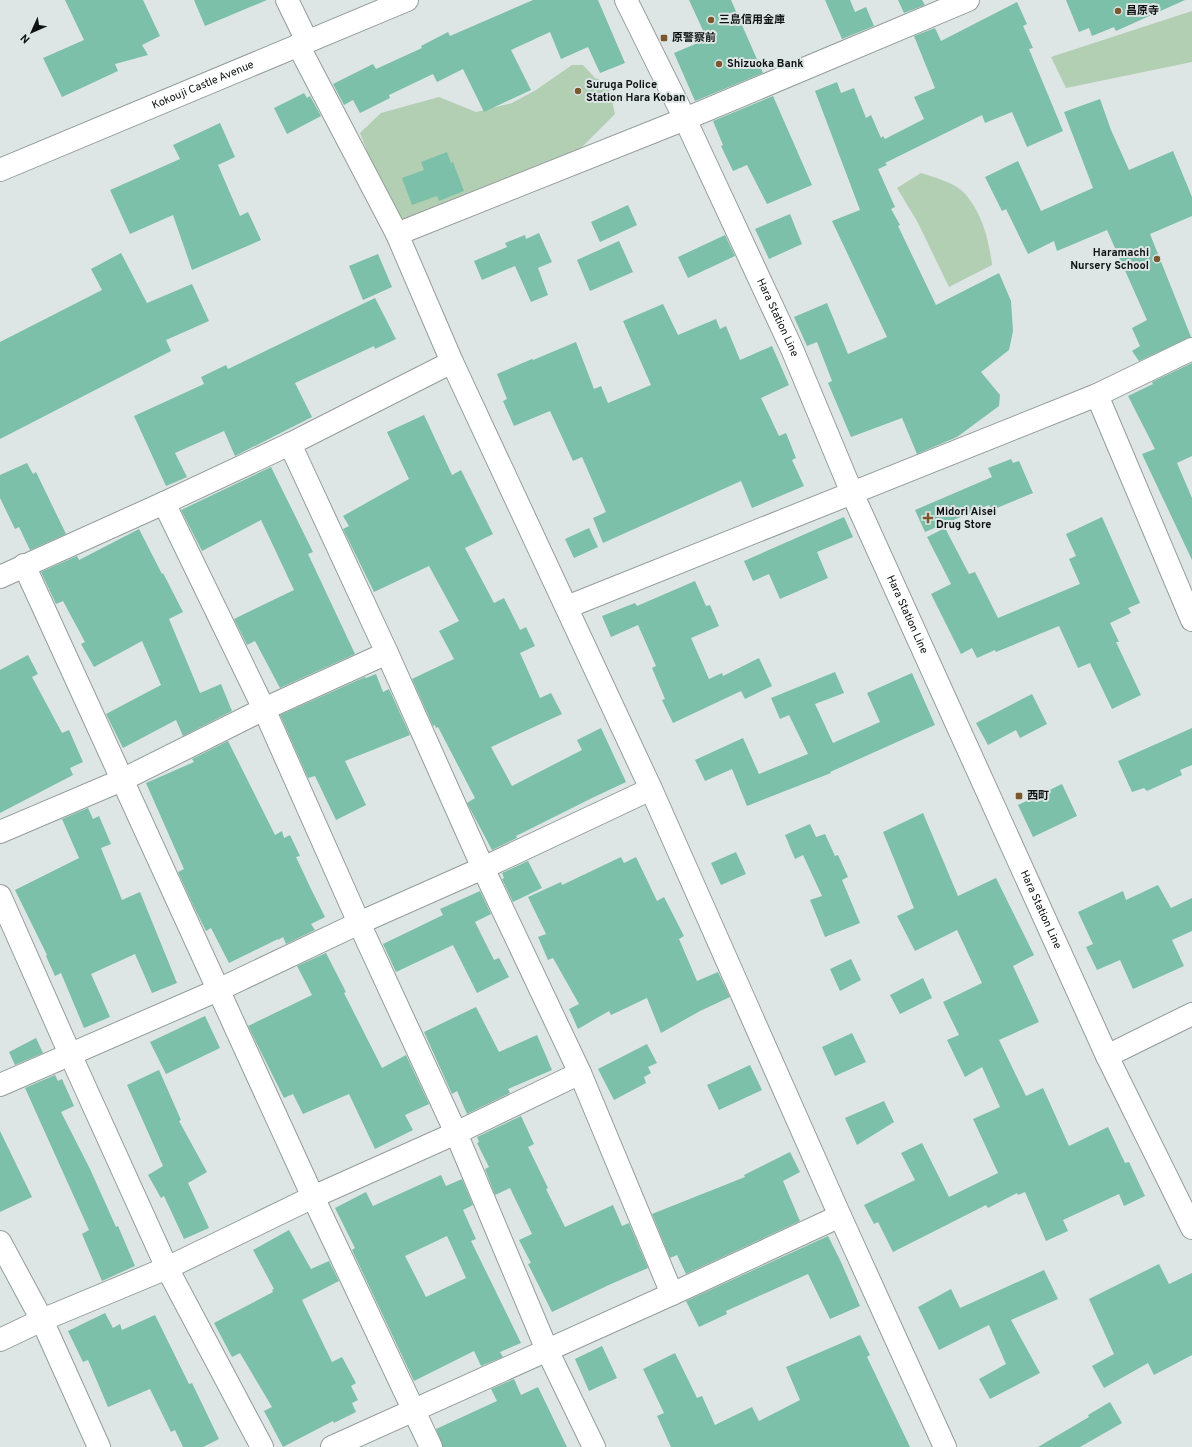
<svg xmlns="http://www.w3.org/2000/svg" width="1192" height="1447" viewBox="0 0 1192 1447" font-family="Overpass,'Noto Sans JP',sans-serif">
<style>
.green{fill:#b2cfb3}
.building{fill:#7cc0a9;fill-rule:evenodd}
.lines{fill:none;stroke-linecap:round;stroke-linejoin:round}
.street-casing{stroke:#959c9c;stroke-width:24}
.secondary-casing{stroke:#959c9c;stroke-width:24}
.street{stroke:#fff;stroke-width:22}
.secondary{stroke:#fff;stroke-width:22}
.poi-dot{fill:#79582f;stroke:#dde5e5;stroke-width:1.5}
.labels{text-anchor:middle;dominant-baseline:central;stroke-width:4;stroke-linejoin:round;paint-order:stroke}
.poi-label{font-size:11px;font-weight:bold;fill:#0f1212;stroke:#dde5e5;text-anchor:start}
.street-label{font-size:11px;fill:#0f1212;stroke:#dde5e5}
</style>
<rect width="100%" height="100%" fill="#dde5e5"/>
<g class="green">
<path d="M1192 11V62L1066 88 1051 57Z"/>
<path d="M572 65H583L595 78 608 83 615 114 569 160 403 223 380 184 360 133 381 113 439 97 476 112 512 103 536 90Z"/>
<path d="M921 173C933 177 952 182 961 190 981 208 989 240 992 265L949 287 917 221 897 188Z"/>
</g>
<g class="building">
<path d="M65 0H143L160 36 142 45 148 55 115 64 118 71 62 97 43 58 84 40Z"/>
<path d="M194 0H267L205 26Z"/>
<path d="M533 0H598L625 63 600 73 588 47 561 59 550 32 511 50 531 90 484 112 463 69 437 82 433 74 389 95 390 98 360 113 353 100 344 105 333 84 373 64 376 69 422 48 421 46 448 32 450 36Z"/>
<path d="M689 0H731L763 73 695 101 674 53 707 39Z"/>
<path d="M825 0H850L855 12 866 7 874 26 842 39Z"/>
<path d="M898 0H922L925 5 904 13Z"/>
<path d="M1066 0H1185L1116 31 1114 27 1092 36 1089 28 1079 32Z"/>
<path d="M1017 2 1027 24 1023 26 1033 48 1029 49 1063 131 1027 147 1012 112 985 123 982 115 885 163 887 165 878 169 895 207 891 209 900 225 898 226 936 305 999 273 1011 301 1013 331 1009 350 981 372 1000 395 999 406 957 437 917 454 902 418 851 437 828 383 832 381 817 342 807 346 794 317 827 303 848 354 887 337 832 221 860 210 815 91 837 82 841 93 854 88 866 118 871 115 881 138 883 136 885 139 924 119 914 97 935 88 914 36 935 28 941 41Z"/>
<path d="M304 93 307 98 310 96 321 116 287 134 274 108Z"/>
<path d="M773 96 812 185 767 204 747 165 733 171 721 146 723 145 713 121Z"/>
<path d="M1100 99 1111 130 1129 170 1173 151 1192 197V216L1150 234 1191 337 1139 361 1132 351 1140 346 1132 328 1147 320 1107 230 1057 251 1054 241 1028 254 1006 209 1002 211 985 177 1018 161 1041 211 1093 188 1064 112Z"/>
<path d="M220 123 235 157 218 165 240 216 248 212 261 240 192 270 173 215 130 234 110 190 180 159 173 145Z"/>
<path d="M447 152 451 163 453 162 464 191 439 201 437 196 412 205 402 178 424 170 421 162Z"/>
<path d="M628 205 637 225 600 242 591 222Z"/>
<path d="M790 214 802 244 769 259 755 229Z"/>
<path d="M539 233 552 262 538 268 548 295 531 302 515 266 482 280 474 261 507 247 505 243 525 235 526 239Z"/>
<path d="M725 235 735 256 688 278 678 257Z"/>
<path d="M619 241 633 272 590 291 577 260Z"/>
<path d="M121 253 147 303 192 284 209 321 166 340 171 351 0 439V342L102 290 91 269Z"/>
<path d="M378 254 392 287 363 300 349 266Z"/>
<path d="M375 298 396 339 375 349 374 346 295 383 312 417 235 456 224 431 175 453 187 477 166 486 134 416 204 384 201 377 226 365 228 369Z"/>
<path d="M663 304 678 335 716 319 720 329 726 326 740 360 772 346 789 385 761 398 779 436 786 433 796 458 792 460 804 486 752 508 741 481 603 543 593 518 606 512 582 457 573 461 550 411 514 426 503 401 507 399 497 374 532 359 533 360 576 342 594 389 601 386 608 403 651 385 623 321Z"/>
<path d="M1192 363V456L1177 463 1192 498V560L1142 454 1155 449 1128 396 1153 384 1152 382Z"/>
<path d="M424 415 452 475 461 470 493 534 465 548 494 603 504 598 520 630 526 627 535 646 520 653 540 698 551 693 562 714 491 747 512 786 582 750 577 740 601 728 626 782 592 798 516 836 517 838 492 850 467 803 475 798 438 727 436 728 435 725 433 726 412 679 454 659 439 631 459 621 429 566 374 592 343 529 349 526 343 516 409 479 387 432Z"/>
<path d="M1011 459 1013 463 1019 461 1033 493 992 510 989 505 925 532 915 510 992 477 988 468Z"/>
<path d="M27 463 33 474 36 472 66 534 30 550 19 527 15 529 0 498V475Z"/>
<path d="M271 467 313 552 308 554 355 654 280 688 255 641 247 645 234 619 294 590 261 520 202 551 181 510Z"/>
<path d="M844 517 853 537 817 552 828 578 780 599 769 574 753 581 744 561Z"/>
<path d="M1102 517 1140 603 1128 608 1131 613 1110 623 1119 642H1116L1141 695 1112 709 1090 663 1078 668 1059 626 996 652 995 650 977 658 972 648 961 654 931 594 951 584 927 537 945 528 969 574 975 572 998 618 1080 584 1069 559 1076 556 1066 534Z"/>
<path d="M589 528 598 547 574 558 565 539Z"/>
<path d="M139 529 162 574 163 573 183 612 169 619 200 693 221 684 232 711 183 736 176 720 123 748 106 714 161 685 142 641 94 667 81 644 85 642 63 601 56 604 41 572 77 556 79 560Z"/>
<path d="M695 581 706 606 710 605 719 626 691 638 709 679 722 673 723 676 759 658 772 686 745 699 741 691 673 723 662 700 665 699 652 668 656 666 638 625 611 637 602 616 635 603 637 606Z"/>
<path d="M28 655 38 674 32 677 62 733 69 730 83 762 70 768 73 775 0 813V670Z"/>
<path d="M835 672 844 693 815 704 833 743 880 722 867 693 912 673 935 725 830 772 831 773 747 806 732 769 705 781 695 760 743 738 759 774 808 754 789 715 780 719 771 698Z"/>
<path d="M376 674 383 692 389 689 410 735 345 761 366 805 336 820 315 776 308 778 280 715 365 677 366 678Z"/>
<path d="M1032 694 1047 724 1020 738 1016 730 988 745 976 723Z"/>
<path d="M1192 728V765L1180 770 1182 775 1147 791 1144 788 1132 792 1118 761Z"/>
<path d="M228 741 275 835 282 831 284 838 290 835 300 856 296 857 311 889 325 917 311 924 315 930 286 944 283 937 278 940V939L229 963 211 928 206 931 193 905 178 872 184 869 146 783 194 762 192 759Z"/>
<path d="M1062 784 1077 816 1033 837 1018 805Z"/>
<path d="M88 808 93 819 99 816 111 844 101 848 122 900 140 892 177 983 152 993 135 954 91 974 110 1017 84 1028 61 973 55 976 46 956 47 955 15 890 79 858 62 819Z"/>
<path d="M923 813 958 896 996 878 1034 955 1013 966 1039 1022 999 1040 1026 1096 1043 1088 1069 1146 1108 1127 1125 1163 1129 1162 1145 1196 1124 1206 1119 1194 1063 1220 1068 1231 1046 1241 1025 1192 1018 1195 1017 1193 988 1208 986 1205 893 1252 878 1222 874 1224 864 1205 915 1180 901 1153 922 1143 949 1197 998 1173 973 1119 1000 1107 982 1067 965 1077 947 1040 959 1035 943 1002 982 983 957 930 915 951 897 916 914 908 883 832Z"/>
<path d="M810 824 816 837 825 834 835 856 838 855 848 877 842 880 860 923 825 937 810 900 822 896 803 855 795 859 785 835Z"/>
<path d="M736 852 746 874 721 885 711 863Z"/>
<path d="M621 857 624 863 636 857 657 901 664 897 684 936 679 939 697 981 718 972 730 997 700 1011 661 1033 647 998 611 1015 609 1011 578 1029 569 1009 579 1004 553 958 548 960 538 937 546 934 528 897 561 882 562 885Z"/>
<path d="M528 861 542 888 513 902 502 879 504 878 502 873Z"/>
<path d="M1158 885 1171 908 1192 898V931L1172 940 1184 966 1133 989 1120 960 1097 970 1086 947 1093 944 1078 912 1123 891 1126 900Z"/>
<path d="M480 891 491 914 475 922 494 960 499 958 509 977 477 993 453 945 396 972 383 944 443 915 440 909Z"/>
<path d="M326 953 346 992 344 993 382 1068 406 1055 429 1104 405 1115 413 1130 375 1149 349 1094 303 1114 293 1094 284 1098 248 1026 312 995 297 966Z"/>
<path d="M851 959 861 980 840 991 830 969Z"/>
<path d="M923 978 932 998 900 1014 890 995Z"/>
<path d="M476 1007 499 1052 537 1035 552 1070 508 1089 510 1093 467 1114 457 1091 452 1094 424 1032Z"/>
<path d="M205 1016 220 1048 166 1074 150 1042Z"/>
<path d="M852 1033 866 1062 835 1076 822 1047Z"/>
<path d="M36 1038 43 1053 15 1065 9 1052Z"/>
<path d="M647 1044 657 1063 648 1067 651 1073 644 1077 646 1083 614 1100 598 1069Z"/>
<path d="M750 1065 762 1090 719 1110 707 1085Z"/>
<path d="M159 1070 181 1120 179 1121 207 1172 188 1183 209 1228 184 1239 164 1196 161 1198 148 1175 163 1166 127 1085Z"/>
<path d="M55 1075 58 1081 62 1079 74 1106 61 1112 90 1169 116 1227 118 1226 135 1266 102 1281 82 1234 89 1230 25 1088Z"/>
<path d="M884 1101 894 1122 857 1145 845 1118Z"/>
<path d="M521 1116 534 1144 528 1147 548 1188 546 1189 565 1227 613 1205 622 1226 629 1223 648 1268 611 1284 552 1312 528 1264 531 1263 519 1240 532 1234 510 1188 495 1195 485 1169 489 1167 477 1143 479 1142 477 1137Z"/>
<path d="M0 1131 32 1197 0 1212Z"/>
<path d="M790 1152 800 1172 783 1181 800 1221 686 1274 677 1255 670 1258 652 1214 745 1177 744 1175Z"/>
<path d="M441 1175 446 1186 462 1179 473 1205 463 1210 476 1239 471 1241 521 1343 500 1352 503 1357 481 1366 474 1351 414 1381 352 1250 355 1248 335 1208 366 1192 373 1206ZM447 1236 466 1278 426 1297 405 1256Z"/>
<path d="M289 1230 311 1269 329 1261 339 1281 302 1300 332 1362 342 1357 356 1383 351 1386 358 1400 352 1403 356 1412 334 1423 333 1421 283 1447 264 1411 272 1407 240 1353 232 1357 214 1323 273 1292 272 1290 274 1289 253 1250Z"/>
<path d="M828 1236 841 1262 860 1306 830 1319 808 1274 726 1311 727 1314 699 1327 686 1301Z"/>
<path d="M1159 1264 1169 1284 1192 1273V1355L1154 1375 1148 1363 1104 1388 1092 1366 1114 1354 1089 1299Z"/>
<path d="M1044 1270 1058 1299 1011 1320 1040 1373 990 1399 979 1379 1006 1364 989 1325 939 1350 918 1307 951 1289 960 1308Z"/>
<path d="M105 1313 113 1328 120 1324 122 1330 155 1315 189 1384 192 1383 219 1439 203 1447H183L175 1430 171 1432 150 1389 108 1407 88 1360 83 1362 68 1331Z"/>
<path d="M860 1335 870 1355 867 1357 910 1447H671L657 1416 664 1413 643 1369 675 1353 697 1398 702 1396 715 1425 752 1407 759 1421 800 1400 786 1367Z"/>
<path d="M602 1346 617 1378 589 1391 575 1359Z"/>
<path d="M514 1379 521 1395 538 1387 567 1447H443L436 1429 497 1401 491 1389Z"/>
<path d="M1110 1402 1122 1423 1080 1447H1038L1089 1417 1088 1415Z"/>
</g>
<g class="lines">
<g class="street-casing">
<g id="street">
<path d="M287 0 307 41"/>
<path d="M298 45 397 234 452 362 651 789 840 1216 945 1447"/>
<path d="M397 234 685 119 968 0"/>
<path d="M1097 395 1192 620"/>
<path d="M290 444 387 653 483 868 580 1073 672 1294 332 1447"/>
<path d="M164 503 264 709 359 923 456 1133 547 1350 594 1447"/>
<path d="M24 565 313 1197 431 1447"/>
<path d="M0 577 164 503 290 444 452 362"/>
<path d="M567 607 1097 395 1192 349"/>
<path d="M0 832 122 780 264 709 387 653"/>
<path d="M0 896 70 1054 167 1268 262 1447"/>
<path d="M1107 1056 1192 1014"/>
<path d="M0 1085 218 990 359 923 483 868 651 789"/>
<path d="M0 1242 42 1320 99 1447"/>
<path d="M672 1294 840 1216"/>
<path d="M0 1340 42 1320 167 1268 313 1197 456 1133 580 1073"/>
</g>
</g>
<g class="secondary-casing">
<g id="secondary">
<path id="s1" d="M626 0 685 119 792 349 852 493 1107 1056 1192 1228"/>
<path id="s2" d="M0 170 407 0"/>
</g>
</g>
<use href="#street" class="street"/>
<use href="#secondary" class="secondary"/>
</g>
<g class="poi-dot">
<circle cx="1118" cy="11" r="4"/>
<circle cx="711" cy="20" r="4"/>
<rect x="660" y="34" width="8" height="8" rx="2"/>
<circle cx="719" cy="64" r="4"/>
<circle cx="578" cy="91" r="4"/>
<circle cx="1157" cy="259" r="4"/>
<path d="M926 512h4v4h4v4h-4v4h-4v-4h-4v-4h4z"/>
<rect x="1015" y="792" width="8" height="8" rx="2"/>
</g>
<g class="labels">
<g class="poi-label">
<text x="1126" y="11">昌原寺</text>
<text x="719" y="20">三島信用金庫</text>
<text x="672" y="38">原警察前</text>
<text x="727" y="64">Shizuoka Bank</text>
<text x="586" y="85">Suruga Police<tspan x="586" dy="13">Station Hara Koban</tspan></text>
<text x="1149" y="253" text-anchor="end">Haramachi<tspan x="1149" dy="13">Nursery School</tspan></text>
<text x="936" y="512">Midori Aisei<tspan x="936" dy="13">Drug Store</tspan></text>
<text x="1027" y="796">西町</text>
</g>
<g class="street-label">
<text stroke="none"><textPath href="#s2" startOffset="220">Kokouji Castle Avenue</textPath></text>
<text stroke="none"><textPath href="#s1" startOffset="352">Hara Station Line</textPath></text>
<text stroke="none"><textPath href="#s1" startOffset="676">Hara Station Line</textPath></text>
<text stroke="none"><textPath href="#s1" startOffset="1000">Hara Station Line</textPath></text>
</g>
</g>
<g transform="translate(32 32) rotate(225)" stroke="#dde5e5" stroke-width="3" paint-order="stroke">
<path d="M0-3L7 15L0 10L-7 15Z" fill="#0f1212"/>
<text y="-6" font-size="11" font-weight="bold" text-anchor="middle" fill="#0f1212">N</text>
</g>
</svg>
